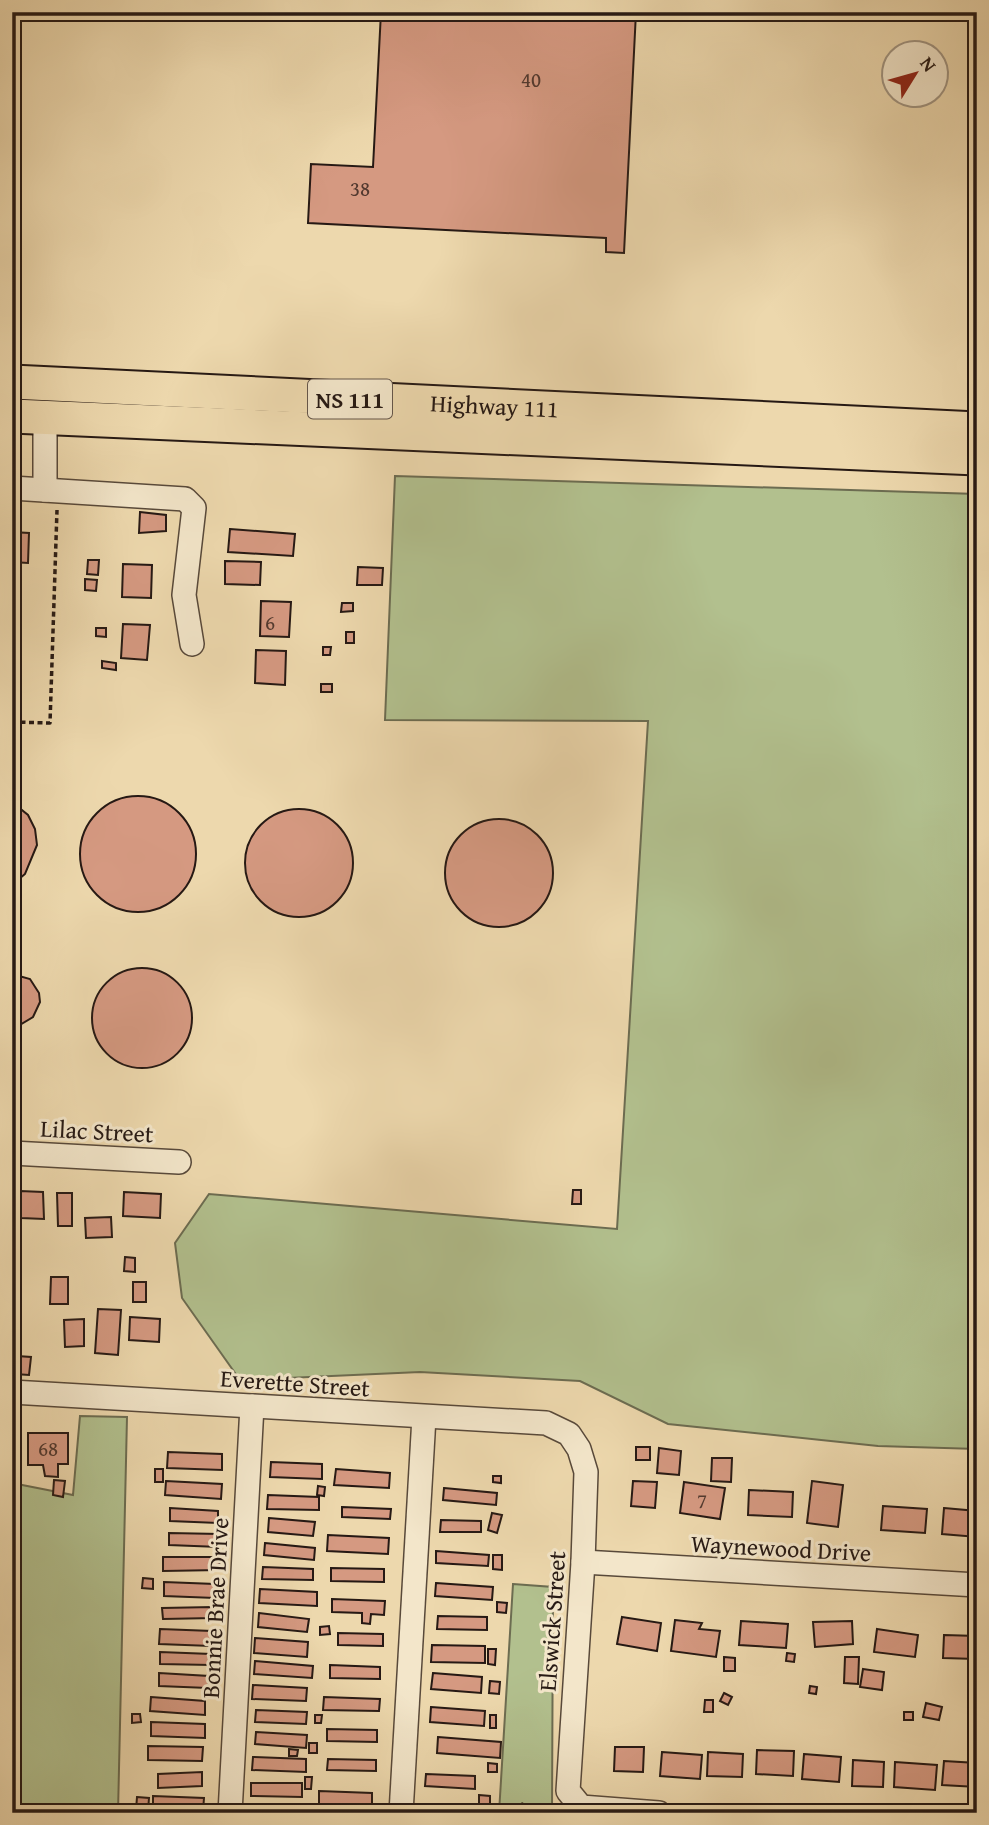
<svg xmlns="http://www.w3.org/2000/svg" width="989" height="1825" viewBox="0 0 989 1825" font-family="'Gentium Book Plus',serif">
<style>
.green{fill:#b2c08e;stroke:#6c6c51;stroke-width:2}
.building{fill:#d59981;stroke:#261914;stroke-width:2}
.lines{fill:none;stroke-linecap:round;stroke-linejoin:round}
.minor-casing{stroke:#58493a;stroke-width:26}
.highway-casing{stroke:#261914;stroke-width:37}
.path{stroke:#261914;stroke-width:3.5;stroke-dasharray:5 3.5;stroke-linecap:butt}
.minor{stroke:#f3e6ca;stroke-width:23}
.highway{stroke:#edd8ad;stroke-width:33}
.labels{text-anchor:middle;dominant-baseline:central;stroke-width:6;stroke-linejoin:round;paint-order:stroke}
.number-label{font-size:21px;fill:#52392f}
.shield{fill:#f3e6ca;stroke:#64564b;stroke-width:2}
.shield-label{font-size:23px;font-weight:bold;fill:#261914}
.street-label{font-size:24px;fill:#261914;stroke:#f3e6ca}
</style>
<rect width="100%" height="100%" fill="#edd8ad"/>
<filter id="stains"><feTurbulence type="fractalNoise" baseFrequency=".00286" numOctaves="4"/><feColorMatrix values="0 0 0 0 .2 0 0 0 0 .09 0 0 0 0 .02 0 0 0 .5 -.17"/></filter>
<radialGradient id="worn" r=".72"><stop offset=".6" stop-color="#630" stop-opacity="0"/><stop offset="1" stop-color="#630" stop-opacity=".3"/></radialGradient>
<g class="green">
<path d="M395 476 977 494V1449L878 1446 668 1424 580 1381 420 1372 240 1380 182 1298 175 1243 209 1194 617 1229 648 721 385 720Z"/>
<path d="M80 1416 127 1417 118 1813H12V1483L73 1495Z"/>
<path d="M513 1584 553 1587 552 1813H499Z"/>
</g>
<g class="building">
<path d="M381 12H636L624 253 606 252V238L308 223 311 164 373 167Z"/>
<path d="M140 512 166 515V531L139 533Z"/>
<path d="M230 529 295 534 293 556 228 552Z"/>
<path d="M12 532 29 533 28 563 12 562Z"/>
<path d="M88 560H99L98 575 87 574Z"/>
<path d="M225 561 261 562 260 585 225 584Z"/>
<path d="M123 564 152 565 151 598 122 597Z"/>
<path d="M358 567 383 568 382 585H357Z"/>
<path d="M85 579 97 580 96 591 85 590Z"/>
<path d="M261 601 291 602 289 637 260 636Z"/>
<path d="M342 603H353V611L341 612Z"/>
<path d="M123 624 150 625 147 660 121 658Z"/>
<path d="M96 628H106V637L96 636Z"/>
<rect x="346" y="632" width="8" height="11"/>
<path d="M323 647H331L330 655H323Z"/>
<path d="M256 650 286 651 285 685 255 683Z"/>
<path d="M102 661 116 663V670L102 668Z"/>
<rect x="321" y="684" width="11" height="8"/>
<circle cx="138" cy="854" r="58"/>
<path d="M12 802 28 815 35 829 37 845 25 874 12 885Z"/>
<circle cx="299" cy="863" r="54"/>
<circle cx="499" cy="873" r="54"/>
<circle cx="142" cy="1018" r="50"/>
<path d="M12 974 30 979 39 993 40 1002 33 1017 18 1026H12Z"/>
<path d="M573 1190H581V1204H572Z"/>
<path d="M20 1191 43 1192 44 1219 21 1218Z"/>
<path d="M124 1192 161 1194 160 1218 123 1216Z"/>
<path d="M57 1193H72V1226H58Z"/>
<path d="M111 1217 112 1237 86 1238 85 1218Z"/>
<path d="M125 1257 135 1258V1272L124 1271Z"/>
<path d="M51 1277H68V1304H50Z"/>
<rect x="133" y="1282" width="13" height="20"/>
<path d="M98 1309 121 1310 118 1355 95 1353Z"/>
<path d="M130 1317 160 1319 159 1342 129 1340Z"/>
<path d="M84 1319V1346L65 1347 64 1320Z"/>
<path d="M17 1356 31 1357 29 1375 15 1374Z"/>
<path d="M28 1433H68V1464H58V1477L45 1476 43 1465H28Z"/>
<rect x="636" y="1447" width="14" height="13"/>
<path d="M659 1448 681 1451 679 1475 657 1473Z"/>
<path d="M168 1452 222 1454V1470L167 1468Z"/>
<path d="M712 1458H732L731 1482 711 1481Z"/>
<path d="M271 1462 322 1464V1479L270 1477Z"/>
<rect x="155" y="1469" width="8" height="13"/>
<path d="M336 1469 390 1473 389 1488 334 1485Z"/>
<path d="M493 1476H501V1483L493 1482Z"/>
<path d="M54 1480 65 1481 63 1497 53 1495Z"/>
<path d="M166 1481 222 1484 221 1499 165 1495Z"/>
<path d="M633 1481 657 1482 655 1508 631 1506Z"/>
<path d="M812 1481 843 1485 838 1527 807 1523Z"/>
<path d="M684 1482 725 1488 720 1519 680 1513Z"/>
<path d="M318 1486 325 1487 324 1496 317 1495Z"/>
<path d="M444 1488 497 1493 496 1505 443 1500Z"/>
<path d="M749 1490 793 1492 792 1517 748 1515Z"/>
<path d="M268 1495 319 1497V1510L267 1509Z"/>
<path d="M883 1506 927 1509 925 1533 881 1530Z"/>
<path d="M342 1507 391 1509 390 1519 342 1517Z"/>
<path d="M170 1508 218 1511V1523L170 1521Z"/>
<path d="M944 1508 977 1511V1537L942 1534Z"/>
<path d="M492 1513 502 1515 497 1533 488 1530Z"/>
<path d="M269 1518 315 1522 313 1536 268 1532Z"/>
<path d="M441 1520 481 1521V1532H440Z"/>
<path d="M169 1533 220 1534 219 1547 169 1545Z"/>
<path d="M328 1535 389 1538 388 1554 327 1551Z"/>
<path d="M265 1543 315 1548 314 1560 264 1555Z"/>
<path d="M436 1551 489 1555 488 1566 436 1563Z"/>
<path d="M493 1555H502V1570L493 1569Z"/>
<path d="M163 1557H219L220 1570 163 1571Z"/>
<path d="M263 1567 313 1569V1580L262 1579Z"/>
<path d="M331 1568 384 1569V1582L331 1581Z"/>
<path d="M143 1578 153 1579V1589L142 1588Z"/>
<path d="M164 1582 215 1584V1598L164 1596Z"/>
<path d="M436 1583 493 1587 492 1600 435 1596Z"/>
<path d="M260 1589 317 1592V1606L259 1603Z"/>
<path d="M332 1599 385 1601 384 1615 371 1614 370 1624 362 1623V1613L332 1612Z"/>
<path d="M497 1602 507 1603 506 1613 497 1612Z"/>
<path d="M213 1607 214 1618 163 1619 162 1608Z"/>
<path d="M259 1613 309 1619 307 1632 258 1627Z"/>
<path d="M438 1616 487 1617V1630L437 1629Z"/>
<path d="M622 1617 661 1623 657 1651 617 1644Z"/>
<path d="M675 1620 702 1623 699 1629 720 1631 716 1657 671 1651Z"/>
<path d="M741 1621 788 1624 786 1648 739 1645Z"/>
<path d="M852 1621 853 1644 815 1647 813 1622Z"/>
<path d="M329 1626 330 1634 320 1635V1627Z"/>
<path d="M160 1629 212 1631 211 1646 159 1644Z"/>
<path d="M877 1629 918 1635 915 1657 874 1652Z"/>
<path d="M338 1633 383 1634V1646L338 1645Z"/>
<path d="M944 1635 977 1636 976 1659 943 1658Z"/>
<path d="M255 1638 308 1642 307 1657 254 1653Z"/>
<path d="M432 1645 485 1646V1663L431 1662Z"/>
<path d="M488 1649H496L495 1665 488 1664Z"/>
<path d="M160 1652 211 1654V1665L160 1664Z"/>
<path d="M787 1653 795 1654 794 1662 786 1661Z"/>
<path d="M724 1657 735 1658V1671H724Z"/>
<path d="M845 1657H859L858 1684 844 1683Z"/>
<path d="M255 1661 313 1666 312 1678 254 1674Z"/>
<path d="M330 1665 380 1667V1679L330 1678Z"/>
<path d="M863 1669 884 1672 882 1690 860 1687Z"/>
<path d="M159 1673 209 1676 208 1688 159 1686Z"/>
<path d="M433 1673 482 1677 481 1693 431 1689Z"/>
<path d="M490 1681 500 1682 499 1694 489 1693Z"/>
<path d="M253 1685 307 1688 306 1701 252 1699Z"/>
<path d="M810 1686 817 1687 816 1694 809 1693Z"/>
<path d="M724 1693 732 1697 728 1705 720 1701Z"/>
<path d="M151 1697 205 1701V1715L150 1711Z"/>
<path d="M324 1697 380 1699 379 1711 323 1710Z"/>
<path d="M705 1700H713V1712H704Z"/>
<path d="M926 1703 942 1707 939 1720 923 1717Z"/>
<path d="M431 1707 485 1711 484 1726 430 1722Z"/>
<path d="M256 1710 307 1712 306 1724 255 1722Z"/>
<rect x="904" y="1712" width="9" height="8"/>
<path d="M132 1714H140L141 1722 132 1723Z"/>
<path d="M315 1715H322L321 1723H315Z"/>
<rect x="490" y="1715" width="6" height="13"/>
<path d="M151 1722 205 1724V1738L151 1736Z"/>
<path d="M327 1729 377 1730V1742L327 1741Z"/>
<path d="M256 1732 307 1735 306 1748 255 1744Z"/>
<path d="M438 1737 501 1742 500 1758 437 1753Z"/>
<rect x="309" y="1743" width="8" height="10"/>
<path d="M148 1746 203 1747 202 1761 148 1760Z"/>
<path d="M615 1747H644L643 1772 614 1771Z"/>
<path d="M289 1749 298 1750 297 1756H289Z"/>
<path d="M757 1750 794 1751 793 1776 756 1774Z"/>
<path d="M662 1752 702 1755 700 1779 660 1776Z"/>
<path d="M708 1752 743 1754 742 1777 707 1776Z"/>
<path d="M804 1754 841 1757 839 1782 802 1779Z"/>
<path d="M253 1757 306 1759V1772L252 1770Z"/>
<path d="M328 1759 376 1760V1771L327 1770Z"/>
<path d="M853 1760 884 1762 883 1787 852 1786Z"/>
<path d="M944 1761 977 1763V1787L942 1785Z"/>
<path d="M895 1762 937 1765 935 1790 894 1787Z"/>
<path d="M488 1763 497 1764V1772H488Z"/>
<path d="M202 1772V1786L158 1788V1774Z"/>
<path d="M426 1774 475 1776V1789L425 1786Z"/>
<path d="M305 1777H312L311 1789H305Z"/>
<path d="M251 1783H302V1797L251 1796Z"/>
<path d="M319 1791 372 1793V1806L319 1804Z"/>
<path d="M479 1795 490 1796V1804H479Z"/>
<path d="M153 1796 204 1798 203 1811 153 1809Z"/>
<path d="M137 1797 149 1798 148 1811 136 1810Z"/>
<path d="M422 1804 469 1809V1813H421Z"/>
<path d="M252 1806 299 1808V1813H252Z"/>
</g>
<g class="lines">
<g class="minor-casing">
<g id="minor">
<path d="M45 417V490"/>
<path d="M12 488 185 499 194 508 184 595 192 644"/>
<path d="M12 1153 179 1162"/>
<path d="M12 1392 546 1423 569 1434 579 1449 586 1472 583 1562 568 1791 581 1807 659 1813"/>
<path d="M583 1562 977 1585"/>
<path d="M230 1813 252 1406"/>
<path d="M401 1813 424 1417"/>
</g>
</g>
<g class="highway-casing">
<g id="highway">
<path id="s1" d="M12 382 977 429"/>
<path d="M12 416 977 458"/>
</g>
</g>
<g class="path">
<path d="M12 722 50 723 57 510"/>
<path d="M509 1813 512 1807 522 1804 530 1813"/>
</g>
<use href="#minor" class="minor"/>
<use href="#highway" class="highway"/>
</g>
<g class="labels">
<g class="number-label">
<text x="531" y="79">40</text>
<text x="360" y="188">38</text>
<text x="270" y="622">6</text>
<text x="48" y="1448">68</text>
<text x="702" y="1500">7</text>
</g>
<rect class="shield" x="308" y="379.5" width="84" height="39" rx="5"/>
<g class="shield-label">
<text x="350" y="399">NS 111</text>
</g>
<g class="street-label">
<text stroke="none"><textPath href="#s1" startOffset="483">Highway 111</textPath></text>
<text transform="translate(97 1131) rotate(3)">Lilac Street</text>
<text transform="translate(295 1383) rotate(4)">Everette Street</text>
<text transform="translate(781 1548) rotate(3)">Waynewood Drive</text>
<text transform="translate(215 1608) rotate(-87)">Bonnie Brae Drive</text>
<text transform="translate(552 1621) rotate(-86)">Elswick Street</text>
</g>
</g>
<rect width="989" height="1825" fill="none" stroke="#edd8ad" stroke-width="42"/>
<rect x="14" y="14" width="961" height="1797" fill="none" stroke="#261914" stroke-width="3.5"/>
<rect x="21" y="21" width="947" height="1783" fill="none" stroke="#261914" stroke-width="2"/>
<g transform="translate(915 74) rotate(53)"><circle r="33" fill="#f3e6ca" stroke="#a19481" stroke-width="2"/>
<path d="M0-5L12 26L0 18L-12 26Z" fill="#8f2418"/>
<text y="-10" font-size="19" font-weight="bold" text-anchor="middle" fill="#261914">N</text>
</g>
<rect width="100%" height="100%" filter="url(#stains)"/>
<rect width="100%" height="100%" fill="url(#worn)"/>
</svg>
